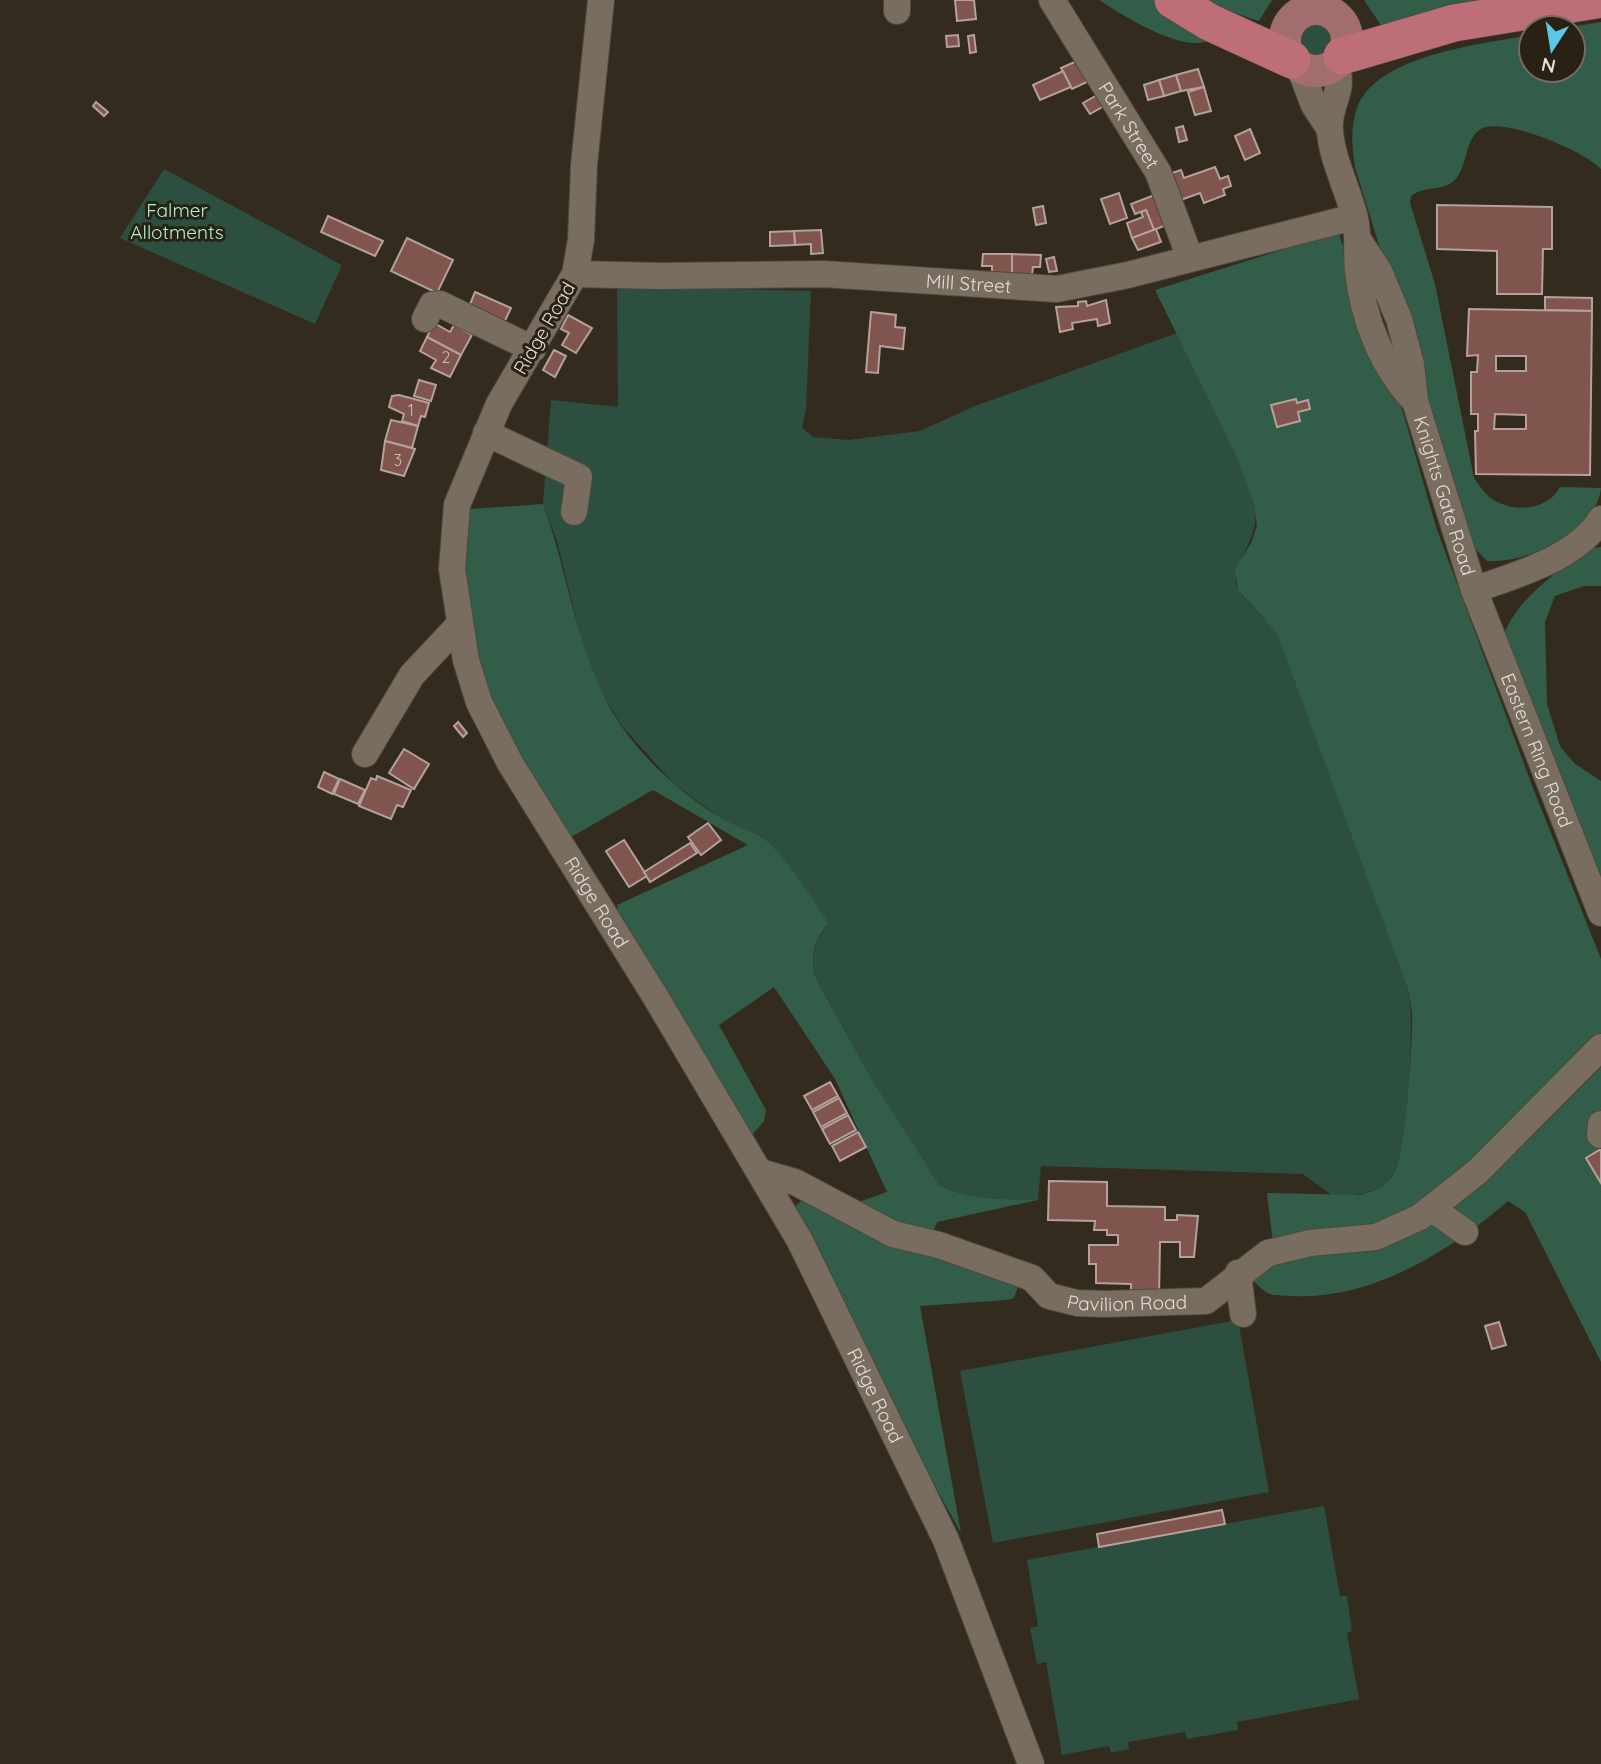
<svg xmlns="http://www.w3.org/2000/svg" width="1601" height="1764" viewBox="0 0 1601 1764" font-family="Quicksand,sans-serif">
<style>
.green{fill:#2d4f3f}
.forest{fill:#325d49}
.building{fill:#80554e;stroke:#b5a09d;stroke-width:2;fill-rule:evenodd}
.lines{fill:none;stroke-linecap:round;stroke-linejoin:round}
.minor-casing{stroke:#50483d;stroke-width:28}
.major-casing{stroke:#50483d;stroke-width:33}
.highway-casing{stroke:#50483d;stroke-width:38}
.minor{stroke:#786d5f;stroke-width:26}
.major{stroke:#a26e6d;stroke-width:32}
.highway{stroke:#be6e77;stroke-width:37}
.labels{text-anchor:middle;dominant-baseline:central;stroke-width:6;stroke-linejoin:round;paint-order:stroke}
.number-label{font-size:16px;fill:#cabbb3}
.street-label{font-size:19px;fill:#e3ddd5;stroke:#2a2115}
.park-label{font-size:19px;fill:#a9f4d0;stroke:#2a2115}
</style>
<rect width="100%" height="100%" fill="#342b1f"/>
<g class="green">
<circle cx="1316" cy="40" r="17"/>
<path d="M164 169 342 265 315 324 120 238Z"/>
<path d="M617 286 811 291 806 409 802 428 813 437 848 440 920 431 975 406 1177 333C1203 388 1239 445 1254 504 1263 540 1227 564 1238 589 1242 597 1269 623 1277 632L1409 992C1414 1021 1409 1155 1392 1176 1377 1196 1355 1195 1333 1196L1303 1174 1041 1166 1038 1200C1004 1199 971 1200 940 1186L870 1076 817 981C809 959 814 941 829 923L772 846 720 818 674 784 622 726 600 690 586 659 557 541 543 504 551 400 618 407Z"/>
<path d="M1238 1320 1269 1492 993 1543 960 1371Z"/>
<path d="M1324 1506 1340 1596H1347L1352 1631 1347 1633 1359 1699 1237 1722 1238 1730 1187 1739 1185 1732 1128 1742 1129 1749 1111 1753 1109 1746 1062 1755 1046 1662 1037 1664 1030 1628 1038 1626 1027 1560Z"/>
</g>
<g class="forest">
<path d="M1099 0H1155L1212 39C1186 56 1122 15 1099 0Z"/>
<path d="M1194 0H1272L1259 21Z"/>
<path d="M1364 0H1534L1385 31Z"/>
<path d="M1601 22V169C1585 151 1497 113 1478 131 1463 144 1468 172 1451 183 1439 191 1423 186 1411 196L1410 203 1435 284 1474 478C1479 485 1485 494 1492 499 1514 513 1547 511 1560 487L1601 488C1596 532 1526 564 1487 561L1471 545 1355 167C1352 146 1350 128 1357 108 1377 54 1482 44 1531 35V70H1573V28H1564Z"/>
<path d="M1338 232 1402 409 1437 530 1533 788 1601 959V1362L1525 1212 1508 1201C1452 1250 1372 1300 1294 1296 1287 1295 1274 1297 1268 1293 1262 1290 1256 1283 1251 1279L1274 1252 1267 1193 1359 1195C1373 1192 1387 1186 1394 1173 1406 1154 1413 1039 1412 1013L1409 992 1277 633 1238 590 1235 569 1251 543 1257 526 1254 504 1237 457 1155 290Z"/>
<path d="M543 504C570 577 576 657 620 724 644 760 684 796 721 818 737 828 759 832 772 846 794 868 811 898 829 923 813 940 809 960 817 981L870 1076 940 1186C971 1200 1004 1199 1038 1200L937 1222 926 1253 1019 1284 1014 1298 1007 1300 920 1306 961 1533 914 1448 793 1208 802 1200 850 1205 887 1192 835 1079 774 987 719 1025 766 1110 764 1121 752 1135 619 915 617 905 748 845 653 790 571 837C525 763 463 670 464 578 464 555 468 532 470 509Z"/>
<path d="M1601 547V586H1584L1555 596 1545 622 1547 704 1560 746 1574 763 1601 781V894L1501 643C1513 601 1554 574 1588 549Z"/>
</g>
<g class="building">
<path d="M955 0H974L976 19 957 21Z"/>
<path d="M958 35 959 46 947 47 946 36Z"/>
<path d="M974 35 976 52 970 53 968 36Z"/>
<path d="M1079 60 1089 81 1072 89 1061 68Z"/>
<path d="M1198 69 1204 87 1181 91 1176 75Z"/>
<path d="M1063 71 1071 87 1040 100 1033 85Z"/>
<path d="M1176 75 1181 91 1164 96 1159 80Z"/>
<path d="M1159 80 1164 96 1148 100 1144 85Z"/>
<path d="M1204 87 1211 111 1195 115 1188 92Z"/>
<path d="M1099 94 1106 105 1090 114 1083 103Z"/>
<path d="M96 102 108 112 104 116 93 106Z"/>
<path d="M1183 126 1187 140 1179 142 1176 128Z"/>
<path d="M1250 129 1260 153 1245 160 1235 136Z"/>
<path d="M1215 167 1220 179 1228 176 1231 186 1223 189 1225 195 1204 203 1200 193 1178 201 1169 174 1181 170 1184 178Z"/>
<path d="M1119 193 1127 218 1110 224 1101 199Z"/>
<path d="M1157 194 1169 224 1154 230 1146 210 1135 214 1131 204Z"/>
<path d="M1437 205 1552 207V249H1543L1542 294H1497V251L1437 249Z"/>
<path d="M1043 206 1046 223 1036 225 1033 208Z"/>
<path d="M1146 210 1154 230 1132 238 1127 223 1143 217 1141 212Z"/>
<path d="M328 216 383 241 375 256 321 232Z"/>
<path d="M1156 229 1161 242 1138 250 1132 238Z"/>
<path d="M821 230 823 253 811 254V244L795 245 794 231Z"/>
<path d="M794 231 795 245 770 246V232Z"/>
<path d="M407 238 453 260 437 293 391 271Z"/>
<path d="M983 254H1012V274H992V266H982Z"/>
<path d="M1012 254 1041 255 1040 267H1033L1032 275 1012 274Z"/>
<path d="M1054 257 1057 271 1049 272 1046 259Z"/>
<path d="M475 292 511 308 503 325 468 309Z"/>
<path d="M1545 297 1592 298V311L1545 310Z"/>
<path d="M1106 300 1110 323 1098 326 1097 319 1072 323 1073 329 1060 332 1056 307 1078 306V302L1086 301 1087 306Z"/>
<path d="M1469 309 1592 311 1590 475 1476 474 1475 431H1478V414H1471V372H1477L1478 355 1467 356ZM1496 356H1526V371H1496ZM1495 414 1526 415V429H1494Z"/>
<path d="M871 312 896 315 895 327 905 328 903 349 880 346 878 373 866 372Z"/>
<path d="M568 315 592 328 576 353 562 345 569 333 561 329Z"/>
<path d="M434 323 450 332 454 325 472 335 461 355 427 337Z"/>
<path d="M427 337 461 355 450 377 431 368 436 360 420 351Z"/>
<path d="M554 350 566 356 555 377 543 370Z"/>
<path d="M419 380 436 385 431 401 414 396Z"/>
<path d="M399 395 429 403 425 417 421 416 418 426 402 421 404 414 389 407 392 396Z"/>
<path d="M1296 399 1297 403 1308 400 1310 409 1298 412 1300 421 1277 427 1271 405Z"/>
<path d="M391 420 418 426 412 448 385 441Z"/>
<path d="M385 441 415 449 404 476 381 470Z"/>
<path d="M458 722 467 733 463 737 454 726Z"/>
<path d="M404 749 429 764 414 789 389 773Z"/>
<path d="M324 772 339 779 332 794 318 787Z"/>
<path d="M377 776 411 790 403 807 397 805 391 819 359 806 371 778 376 780Z"/>
<path d="M340 779 365 790 358 804 334 794Z"/>
<path d="M708 823 721 840 701 855 688 837Z"/>
<path d="M624 840 647 876 629 887 606 851Z"/>
<path d="M690 843 697 853 650 882 644 872Z"/>
<path d="M830 1082 838 1096 812 1110 804 1096Z"/>
<path d="M839 1098 847 1113 821 1127 813 1112Z"/>
<path d="M848 1115 856 1130 830 1144 822 1129Z"/>
<path d="M858 1132 866 1147 840 1161 832 1146Z"/>
<path d="M1601 1149V1183L1586 1158Z"/>
<path d="M1049 1181 1107 1182V1206L1165 1207V1220H1177V1215L1198 1216 1194 1257H1180V1242H1160L1159 1298 1131 1297V1284L1096 1283V1264H1089V1245H1118V1235H1107V1230H1094L1095 1221 1048 1220Z"/>
<path d="M1499 1322 1506 1345 1492 1349 1485 1326Z"/>
<path d="M1222 1510 1225 1524 1099 1547 1097 1534Z"/>
</g>
<g class="lines">
<g class="minor-casing">
<g id="minor">
<path id="s1" d="M601 0 584 165 581 240 575 274 499 404 457 505 452 569 466 660 479 702 510 763 655 996 800 1241 946 1540 1031 1764"/>
<path d="M897 0V11"/>
<path id="s2" d="M1052 0 1158 172 1190 258"/>
<path d="M1335 64C1347 91 1327 104 1330 131 1332 160 1348 189 1355 218 1359 236 1356 253 1358 271 1363 318 1382 368 1415 401"/>
<path d="M1299 66 1314 105 1329 128"/>
<path id="s3" d="M1359 241 1379 271 1399 319 1411 364 1415 401 1474 590 1601 913"/>
<path id="s4" d="M575 274 660 276 823 274 1057 289 1128 275 1354 217"/>
<path d="M425 319 432 305 440 304 533 349"/>
<path d="M486 433 579 477 574 512"/>
<path d="M1474 590C1515 575 1576 559 1601 519"/>
<path d="M365 754 412 675 458 626"/>
<path d="M1600 1135 1601 1124"/>
<path id="s5" d="M760 1172 795 1182 893 1234 939 1245 1032 1278 1049 1296 1077 1303 1105 1304 1206 1301 1268 1253 1310 1243 1376 1237 1420 1217 1477 1172 1601 1047"/>
<path d="M1432 1209 1465 1232"/>
<path d="M1238 1273 1243 1314"/>
</g>
</g>
<g class="major-casing">
<circle id="major" cx="1316" cy="40" r="31"/>
</g>
<g class="highway-casing">
<g id="highway">
<path d="M1173 0 1209 22 1292 60"/>
<path d="M1342 56 1454 23 1596 0"/>
</g>
</g>
<use href="#minor" class="minor"/>
<use href="#major" class="major"/>
<use href="#highway" class="highway"/>
</g>
<g class="labels">
<g class="number-label">
<text x="446" y="357">2</text>
<text x="411" y="410">1</text>
<text x="398" y="460">3</text>
</g>
<g class="street-label">
<text stroke="none"><textPath href="#s2" startOffset="147">Park Street</textPath></text>
<text stroke="none"><textPath href="#s4" startOffset="394">Mill Street</textPath></text>
<text transform="translate(544 328) rotate(-60)">Ridge Road</text>
<text stroke="none"><textPath href="#s3" startOffset="271">Knights Gate Road</textPath></text>
<text stroke="none"><textPath href="#s3" startOffset="542">Eastern Ring Road</textPath></text>
<text stroke="none"><textPath href="#s1" startOffset="968">Ridge Road</textPath></text>
<text stroke="none"><textPath href="#s5" startOffset="397">Pavilion Road</textPath></text>
<text stroke="none"><textPath href="#s1" startOffset="1535">Ridge Road</textPath></text>
</g>
<g class="park-label">
<text x="177" y="210">Falmer<tspan x="177" dy="22">Allotments</tspan></text>
</g>
</g>
<g transform="translate(1552 49) rotate(192)"><circle r="33" fill="#2a2115" stroke="#746c62" stroke-width="2"/>
<path d="M0-5L12 26L0 18L-12 26Z" fill="#5ac8e6"/>
<text y="-10" font-size="19" font-weight="bold" text-anchor="middle" fill="#e3ddd5">N</text>
</g>
</svg>
